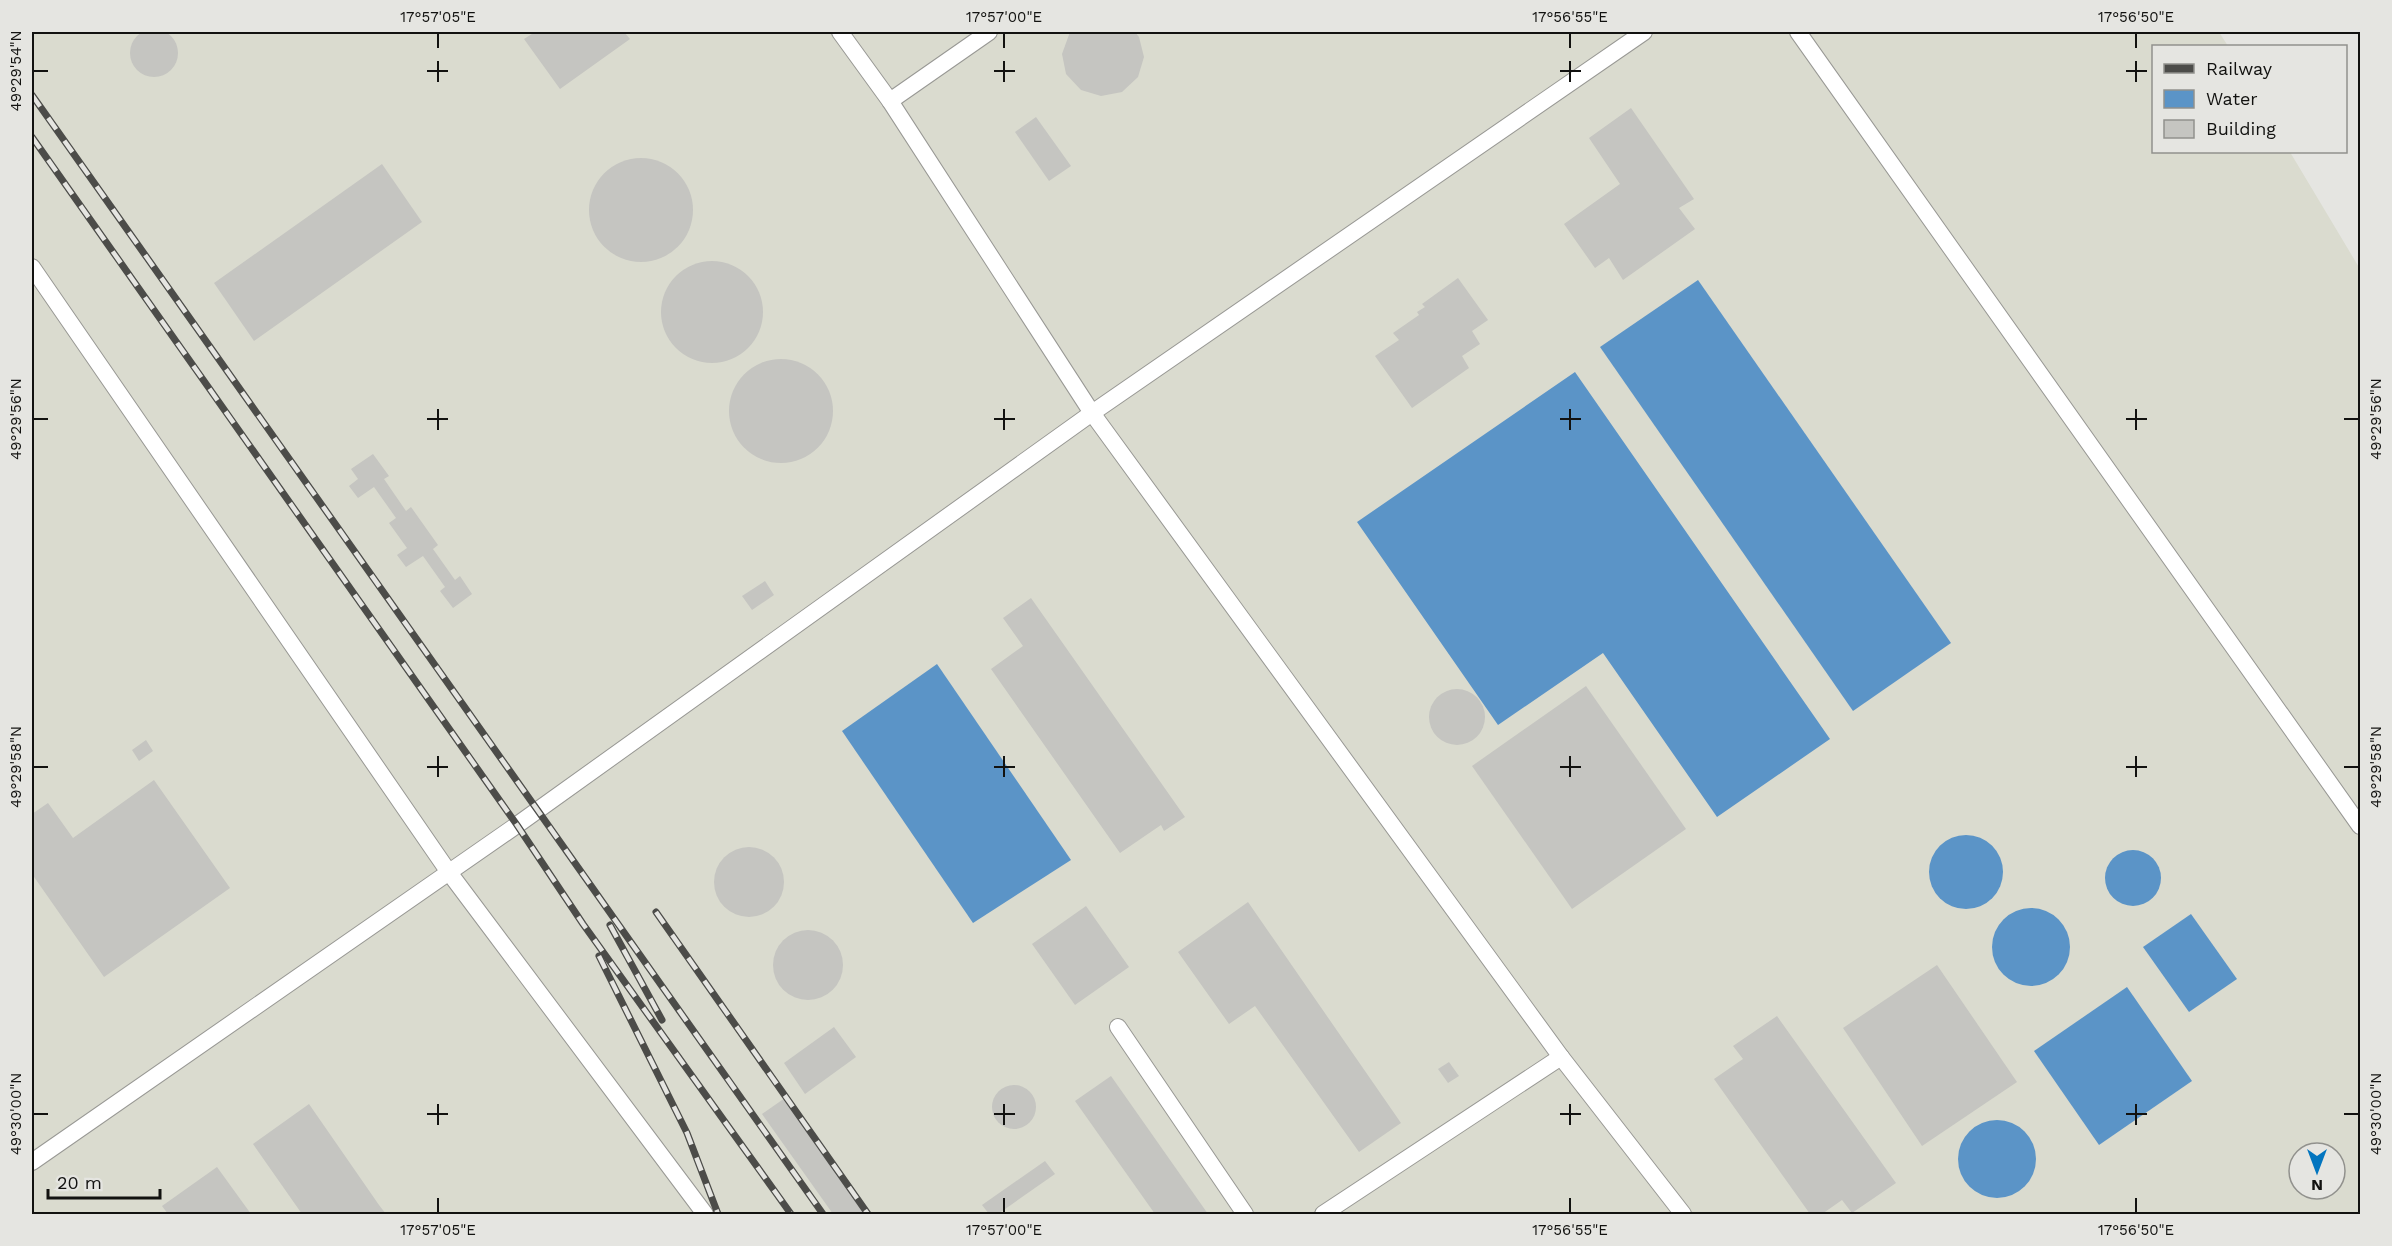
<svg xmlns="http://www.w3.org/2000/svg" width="2392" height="1246" viewBox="0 0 2392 1246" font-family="'Work Sans',sans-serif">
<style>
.built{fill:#dadbcf;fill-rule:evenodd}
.water{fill:#5b94c7}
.building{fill:#c5c5c1}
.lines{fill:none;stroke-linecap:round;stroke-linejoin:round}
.lane-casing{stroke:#989894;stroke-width:18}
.lane{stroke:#fff;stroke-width:16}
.rail-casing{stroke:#4c4c49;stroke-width:7}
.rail{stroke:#e5e5e1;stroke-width:4.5;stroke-dasharray:14;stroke-linecap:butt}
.ticks{fill:none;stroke:#121210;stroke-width:2}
.neatline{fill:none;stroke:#121210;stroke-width:2}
.ticks-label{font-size:15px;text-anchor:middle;fill:#121210}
</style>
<rect width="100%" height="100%" fill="#e5e5e1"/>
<path class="built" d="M32 32H2219L2228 46H2154V152H2290L2360 269V1214H32ZM2299 1153H2335V1189H2299Z"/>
<g class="water">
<path d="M1698 280 1951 643 1853 711 1600 347Z"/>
<path d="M1575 372 1830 739 1717 817 1603 653 1498 725 1357 522Z"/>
<path d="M937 664 1071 860 973 923 842 731Z"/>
<circle cx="1966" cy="872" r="37"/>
<circle cx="2133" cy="878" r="28"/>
<circle cx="2031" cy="947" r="39"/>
<path d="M2191 914 2237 979 2189 1012 2143 947Z"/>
<path d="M2127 987 2192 1081 2099 1145 2034 1051Z"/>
<circle cx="1997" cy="1159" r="39"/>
</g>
<g class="building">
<circle cx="154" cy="53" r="24"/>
<path d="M535 32H624L630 39 560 89 524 39Z"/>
<path d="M1070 32H1135L1139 37 1144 57 1138 77 1122 92 1101 96 1081 90 1066 74 1062 54Z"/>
<path d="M1631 108 1694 199 1679 208 1695 229 1623 280 1609 258 1595 268 1564 224 1620 184 1589 138Z"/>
<path d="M1036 117 1071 166 1049 181 1015 132Z"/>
<circle cx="641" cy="210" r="52"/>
<path d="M382 164 422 222 254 341 214 283Z"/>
<circle cx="712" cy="312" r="51"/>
<path d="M1458 278 1488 320 1472 331 1480 344 1462 356 1469 368 1412 408 1375 356 1399 340 1393 333 1419 315 1417 312 1425 307 1422 304Z"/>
<circle cx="781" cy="411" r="52"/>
<path d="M373 454 389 476 384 479 406 511 411 507 438 545 433 549 455 580 460 576 472 594 453 608 440 591 445 587 423 556 406 567 397 555 407 548 389 523 396 518 374 487 358 498 349 486 358 479 351 469Z"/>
<path d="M765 581 774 595 752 610 742 596Z"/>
<path d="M1031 598 1185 817 1164 831 1161 825 1120 853 991 669 1023 646 1003 618Z"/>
<path d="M1586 686 1686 829 1572 909 1472 766Z"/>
<circle cx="1457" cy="717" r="28"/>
<path d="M146 740 153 751 139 761 132 750Z"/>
<path d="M154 780 230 888 104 977 32 874V814L48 803 73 838Z"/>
<circle cx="749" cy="882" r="35"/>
<path d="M1248 902 1401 1123 1359 1152 1255 1006 1229 1024 1178 952Z"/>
<path d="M1086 906 1129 967 1075 1005 1032 944Z"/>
<circle cx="808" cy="965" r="35"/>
<path d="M1937 965 2017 1082 1922 1146 1843 1028Z"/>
<path d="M1777 1016 1896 1183 1852 1213 1842 1200 1822 1214H1810L1714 1079 1743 1059 1733 1046Z"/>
<path d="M834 1027 856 1057 805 1094 784 1063Z"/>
<path d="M1449 1062 1459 1076 1448 1083 1438 1069Z"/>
<path d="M1111 1076 1208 1214H1155L1075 1101Z"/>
<circle cx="1014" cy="1107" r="22"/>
<path d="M785 1098 868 1214H833L762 1114Z"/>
<path d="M309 1104 379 1205 386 1214H302L253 1144Z"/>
<path d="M1045 1161 1055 1174 998 1214H989L982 1205Z"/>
<path d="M217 1167 251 1214H168L162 1206Z"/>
</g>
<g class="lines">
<g class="lane-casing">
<g id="lane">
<path d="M840 32 890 101 1092 413 1561 1057 1683 1214"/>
<path d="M1798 32 2360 826"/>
<path d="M890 101 989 32"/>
<path d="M32 267 448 871 705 1214"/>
<path d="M1118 1027 1245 1214"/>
<path d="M32 1162 517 825 1092 413 1644 32"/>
<path d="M1323 1214 1561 1057"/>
</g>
</g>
<use href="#lane" class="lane"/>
<g class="rail-casing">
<g id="rail">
<path d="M32 95 823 1214"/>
<path d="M32 137 517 825 583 924 791 1214"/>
<path d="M656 912 868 1214"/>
<path d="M610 925 662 1020"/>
<path d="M599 956 687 1133 718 1214"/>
</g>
</g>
<use href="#rail" class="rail"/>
</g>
<path class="ticks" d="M438 33V48M1004 33V48M1570 33V48M2136 33V48M438 61V82M1004 61V82M1570 61V82M2136 61V82M33 71H48M427 71H448M994 71H1015M1560 71H1581M2126 71H2147M438 409V430M1004 409V430M1570 409V430M2136 409V430M33 419H48M427 419H448M994 419H1015M1560 419H1581M2126 419H2147M2344 419H2359M438 756V777M1004 756V777M1570 756V777M2136 756V777M33 767H48M427 767H448M994 767H1015M1560 767H1581M2126 767H2147M2344 767H2359M438 1104V1125M1004 1104V1125M1570 1104V1125M2136 1104V1125M33 1114H48M427 1114H448M994 1114H1015M1560 1114H1581M2126 1114H2147M2344 1114H2359M438 1198V1213M1004 1198V1213M1570 1198V1213M2136 1198V1213"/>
<rect width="2392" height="1246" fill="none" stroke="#e5e5e1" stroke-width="66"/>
<rect x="2152" y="45" width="195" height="108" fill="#e5e5e1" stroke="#91918d" stroke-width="1.5"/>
<rect x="2164" y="64" width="30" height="9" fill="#4c4c49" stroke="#91918d" stroke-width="1.5"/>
<text x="2206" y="75" font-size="18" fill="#121210">Railway</text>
<rect x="2164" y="90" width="30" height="18" fill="#5b94c7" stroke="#91918d" stroke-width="1.5"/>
<text x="2206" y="105" font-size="18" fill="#121210">Water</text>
<rect x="2164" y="120" width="30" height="18" fill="#c5c5c1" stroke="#91918d" stroke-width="1.5"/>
<text x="2206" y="135" font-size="18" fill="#121210">Building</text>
<g transform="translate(2317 1171) rotate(180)"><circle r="28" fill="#e5e5e1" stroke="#91918d" stroke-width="1.5"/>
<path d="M0-4.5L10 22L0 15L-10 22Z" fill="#0275bf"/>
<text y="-9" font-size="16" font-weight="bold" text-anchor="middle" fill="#121210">N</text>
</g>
<path d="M48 1189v9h112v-9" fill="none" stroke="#121210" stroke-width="3"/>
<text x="57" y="1189" font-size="18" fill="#121210" stroke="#e5e5e1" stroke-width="4.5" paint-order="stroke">20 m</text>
<rect x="33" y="33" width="2326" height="1180" class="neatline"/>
<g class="ticks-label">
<text x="438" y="22">17°57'05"E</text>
<text x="1004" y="22">17°57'00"E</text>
<text x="1570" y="22">17°56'55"E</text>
<text x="2136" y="22">17°56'50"E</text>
<text transform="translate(16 71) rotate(-90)" y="5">49°29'54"N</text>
<text transform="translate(2376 419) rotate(-90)" y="5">49°29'56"N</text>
<text transform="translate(16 419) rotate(-90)" y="5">49°29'56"N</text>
<text transform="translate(2376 767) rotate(-90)" y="5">49°29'58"N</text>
<text transform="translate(16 767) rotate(-90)" y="5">49°29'58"N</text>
<text transform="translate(2376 1114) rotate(-90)" y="5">49°30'00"N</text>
<text transform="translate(16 1114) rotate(-90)" y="5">49°30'00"N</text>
<text x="438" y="1235">17°57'05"E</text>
<text x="1004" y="1235">17°57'00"E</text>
<text x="1570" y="1235">17°56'55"E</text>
<text x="2136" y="1235">17°56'50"E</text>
</g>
</svg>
